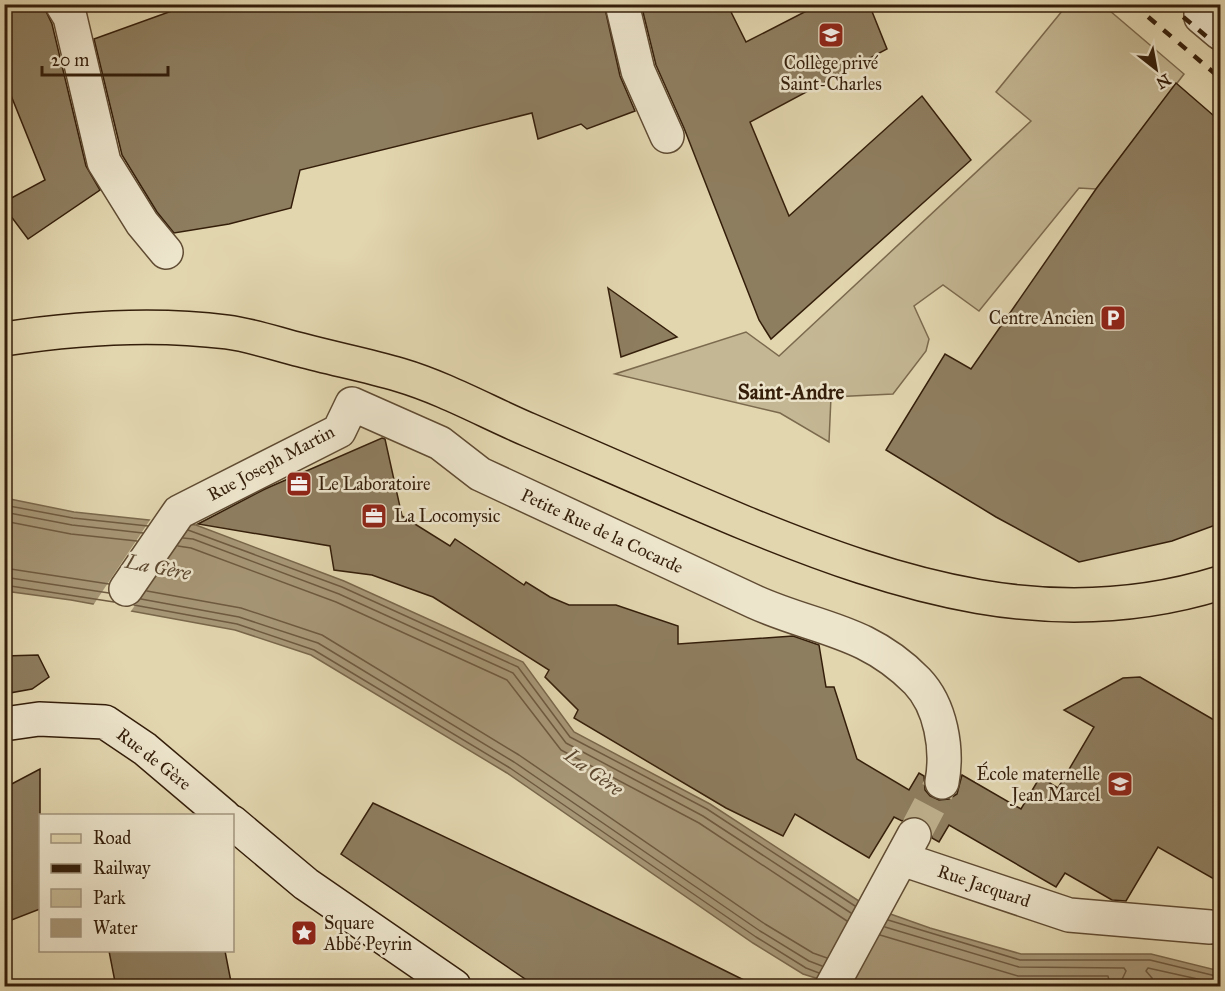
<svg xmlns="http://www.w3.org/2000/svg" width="1225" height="991" viewBox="0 0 1225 991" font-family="'IM FELL Great Primer',serif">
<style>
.green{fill:#c4b793;stroke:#7c6a4e;stroke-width:1.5}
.water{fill:#a79777;stroke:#79674b;stroke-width:1.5}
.pier{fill:#e2d6af}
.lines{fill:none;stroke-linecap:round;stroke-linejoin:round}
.shore{stroke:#6e5a40;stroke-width:1.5}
.building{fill:#8e7e60;stroke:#341e0a;stroke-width:1.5}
.street-tunnel{stroke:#bfb18e;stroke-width:33;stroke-dasharray:33 16;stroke-linecap:butt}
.street-casing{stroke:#604c33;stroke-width:36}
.secondary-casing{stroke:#341e0a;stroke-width:36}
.primary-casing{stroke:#341e0a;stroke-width:36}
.street{stroke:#ece4cb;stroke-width:33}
.secondary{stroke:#ece4cb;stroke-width:33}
.primary{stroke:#e2d6af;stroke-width:33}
.rail{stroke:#341e0a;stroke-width:4.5;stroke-dasharray:10 10;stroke-linecap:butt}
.labels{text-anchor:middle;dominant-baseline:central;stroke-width:5;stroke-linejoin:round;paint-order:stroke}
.poi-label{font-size:18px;fill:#341e0a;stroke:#ece4cb;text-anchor:start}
.street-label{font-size:18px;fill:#341e0a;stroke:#ece4cb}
.water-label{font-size:20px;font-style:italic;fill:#5c4830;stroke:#ece4cb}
.quarter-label{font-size:21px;font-weight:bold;fill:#341e0a;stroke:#ece4cb}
</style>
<rect width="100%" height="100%" fill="#e2d6af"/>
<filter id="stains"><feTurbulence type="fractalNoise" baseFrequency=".00333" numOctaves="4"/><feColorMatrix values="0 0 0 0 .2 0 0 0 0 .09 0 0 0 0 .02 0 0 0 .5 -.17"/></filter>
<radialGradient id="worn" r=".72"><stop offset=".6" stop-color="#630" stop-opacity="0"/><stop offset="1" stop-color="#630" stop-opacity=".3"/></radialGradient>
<path class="green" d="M1067 5H1103L1184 74 1096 189 1079 188 979 311 943 285 914 306 929 339 926 351 893 394 831 397 829 442 780 413 615 374 746 332 779 356 1031 121 996 92Z"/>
<path class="water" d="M5 498 74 512 196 525 344 581 523 662 574 732 710 804 865 905 930 928 1021 954H1151L1220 971V986H1144L1136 981 1131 986H841L803 974 753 943 507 773 311 655 235 630 71 600 5 591Z"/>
<path class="pier" d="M152 517 192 522 129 614 92 607Z"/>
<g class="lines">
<g class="shore">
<path d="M4 505 73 518 148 526"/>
<path d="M4 512 72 525 143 533"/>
<path d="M4 521 71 534 137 541"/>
<path d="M188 530 342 587 518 667 570 737 707 809 855 906"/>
<path d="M183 538 193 539 339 594 513 673 566 743 703 816 851 913"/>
<path d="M178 546 191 548 336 602 507 680 561 750 699 823 847 921"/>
<path d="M4 568 109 584"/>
<path d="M4 577 109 593"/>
<path d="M4 585 114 602"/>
<path d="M147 591 241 608 322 635 519 755 765 924 813 953 827 958"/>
<path d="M141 599 239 617 318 643 514 762 760 931 809 961 822 966"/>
<path d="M134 605 237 624 314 650 510 768 756 937 806 968 819 973"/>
<path d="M888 920 1020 960H1150L1220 977"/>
<path d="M885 927 1019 967 1124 968 1126 971 1119 986"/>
<path d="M880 935 1018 976H1108L1110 986"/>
<path d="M1153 986 1152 978 1146 971 1148 968 1220 984"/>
</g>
</g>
<g class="building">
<path d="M4 4 43 5 52 24 86 166 100 190 28 239 4 207V202L45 180 4 78Z"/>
<path d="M191 4H604L620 76 635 111 587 129 581 124 538 139 532 113 300 170 291 208 229 224 174 233 157 212 122 155 94 39Z"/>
<path d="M641 4H727L746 42 820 4H869L887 49 750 122 789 216 922 96 971 160 771 339 759 320 684 128 656 65Z"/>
<path d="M1176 83 1221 122V523L1172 541 1079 562 996 517 886 450 945 354 971 369 1096 189Z"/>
<path d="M608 288 677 337 621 357Z"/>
<path d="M382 438 385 439 402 516 450 546 455 539 524 585 526 582 550 597 569 605H616L678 626V644L793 636 819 645 826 687H834L857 759 909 790 919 773 924 776 925 790 930 796 939 800 949 799 957 794 962 775 1021 809 1040 777 1058 788 1094 727 1064 710 1123 678 1140 677 1221 724V883L1158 847 1126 901 1112 900 1065 873 1056 887 949 825 939 842 932 838 930 825 923 819 914 816 902 821 894 817 869 858 795 814 783 836 726 808 574 718 578 710 545 677 549 670 433 597 372 575 334 570 330 546 198 524 265 489Z"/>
<path d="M38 655 49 677 32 689 4 694V656Z"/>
<path d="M40 769V909L4 923V788Z"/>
<path d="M373 803 665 941 758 987H537L341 854Z"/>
<path d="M109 951H225L232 987H116Z"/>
</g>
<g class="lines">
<path class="street-tunnel" d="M914 835 942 782"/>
<g class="street-casing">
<g id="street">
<path d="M62 4 70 17 104 162 142 223 166 252"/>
<path d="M622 4 638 71 667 136"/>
<path d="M1201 4V17L1220 33"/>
<path d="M126 589 179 512 339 431 352 404 440 443 480 474C572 516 663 560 755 602 815 629 866 629 917 681 941 706 948 749 942 782"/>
<path d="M902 859 1069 915 1210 927"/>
<path d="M832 986 914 835"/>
</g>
</g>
<g class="secondary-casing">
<g id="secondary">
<path d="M4 724 39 719 105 722 145 749 224 816"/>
<path d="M232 822 306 884 454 986"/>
</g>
</g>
<g class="primary-casing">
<path id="primary" d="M4 339C75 328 156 323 227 332 251 335 277 344 301 350 334 359 367 365 400 375 444 388 487 412 529 430 601 461 673 493 745 523 901 587 1053 635 1220 583"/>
</g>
<use href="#street" class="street"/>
<use href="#secondary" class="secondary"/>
<use href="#primary" class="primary"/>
<g class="rail">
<path d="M1133 4 1220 78"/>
<path d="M1168 4 1220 48"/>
</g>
</g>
<defs>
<g id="school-square" transform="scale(1.35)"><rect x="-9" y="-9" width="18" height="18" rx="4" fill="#8f2418" stroke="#ece4cb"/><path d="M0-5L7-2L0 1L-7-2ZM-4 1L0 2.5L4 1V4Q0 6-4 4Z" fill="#fff"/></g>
<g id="parking-square" transform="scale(1.35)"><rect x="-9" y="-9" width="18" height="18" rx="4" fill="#8f2418" stroke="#ece4cb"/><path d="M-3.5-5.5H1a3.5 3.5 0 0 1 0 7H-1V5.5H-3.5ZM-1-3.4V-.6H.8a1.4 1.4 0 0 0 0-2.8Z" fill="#fff"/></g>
<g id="office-square" transform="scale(1.35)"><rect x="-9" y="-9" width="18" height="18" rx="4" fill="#8f2418" stroke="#ece4cb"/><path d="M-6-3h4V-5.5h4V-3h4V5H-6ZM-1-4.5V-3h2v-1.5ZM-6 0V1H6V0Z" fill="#fff"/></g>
<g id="sight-square" transform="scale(1.35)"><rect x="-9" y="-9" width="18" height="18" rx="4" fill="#8f2418" stroke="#ece4cb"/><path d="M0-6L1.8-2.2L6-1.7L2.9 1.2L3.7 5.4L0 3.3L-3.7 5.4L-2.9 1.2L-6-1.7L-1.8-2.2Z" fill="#fff"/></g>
</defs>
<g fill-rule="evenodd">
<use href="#school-square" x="831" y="35"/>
<use href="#parking-square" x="1113" y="318"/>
<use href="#office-square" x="299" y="484"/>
<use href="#office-square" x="374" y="516"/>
<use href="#school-square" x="1120" y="784"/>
<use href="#sight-square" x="304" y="933"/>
</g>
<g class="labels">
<g class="poi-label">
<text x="831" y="63" text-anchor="middle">Collège privé<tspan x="831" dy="21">Saint-Charles</tspan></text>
<text x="1094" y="318" text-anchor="end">Centre Ancien</text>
<text x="318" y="484">Le Laboratoire</text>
<text x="394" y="516">La Locomysic</text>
<text x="1100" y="774" text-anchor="end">École maternelle<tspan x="1100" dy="21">Jean Marcel</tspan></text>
<text x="324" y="923">Square<tspan x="324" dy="21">Abbé Peyrin</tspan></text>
</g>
<g class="street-label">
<text transform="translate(271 463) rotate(-28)">Rue Joseph Martin</text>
<text transform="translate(602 531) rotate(25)">Petite Rue de la Cocarde</text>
<text transform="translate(154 759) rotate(38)">Rue de Gère</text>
<text transform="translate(984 886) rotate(19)">Rue Jacquard</text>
</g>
<g class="water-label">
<text transform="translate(158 567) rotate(11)">La Gère</text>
<text transform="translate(594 772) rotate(36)">La Gère</text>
</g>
<g class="quarter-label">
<text x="791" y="392">Saint-Andre</text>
</g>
</g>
<rect width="1225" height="991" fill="none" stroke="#e2d6af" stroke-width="24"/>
<rect x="6" y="6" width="1213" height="979" fill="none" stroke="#341e0a" stroke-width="3"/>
<rect x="12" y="12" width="1201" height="967" fill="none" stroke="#341e0a" stroke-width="1.5"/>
<rect x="39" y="814" width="195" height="138" fill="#ece4cb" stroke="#a2957e" stroke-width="1.5"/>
<rect x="51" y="834" width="30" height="9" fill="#e2d6af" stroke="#a2957e" stroke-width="1.5"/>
<text x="93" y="844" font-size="18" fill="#341e0a">Road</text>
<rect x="51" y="864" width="30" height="9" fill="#341e0a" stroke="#a2957e" stroke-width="1.5"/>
<text x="93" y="874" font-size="18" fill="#341e0a">Railway</text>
<rect x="51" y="889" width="30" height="18" fill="#c4b793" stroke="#a2957e" stroke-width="1.5"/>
<text x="93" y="904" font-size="18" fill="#341e0a">Park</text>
<rect x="51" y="919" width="30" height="18" fill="#a79777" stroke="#a2957e" stroke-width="1.5"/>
<text x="93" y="934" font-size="18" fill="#341e0a">Water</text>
<g transform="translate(1156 69) rotate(149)" stroke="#ece4cb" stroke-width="4.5" paint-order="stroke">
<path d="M0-4.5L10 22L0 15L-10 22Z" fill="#341e0a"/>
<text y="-9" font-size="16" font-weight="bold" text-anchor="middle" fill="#341e0a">N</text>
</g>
<path d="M42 66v9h126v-9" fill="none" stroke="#341e0a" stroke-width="3"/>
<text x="51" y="66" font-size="18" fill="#341e0a" stroke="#ece4cb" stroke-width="4.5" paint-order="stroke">20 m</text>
<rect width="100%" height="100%" filter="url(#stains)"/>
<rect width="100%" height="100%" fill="url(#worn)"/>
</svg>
